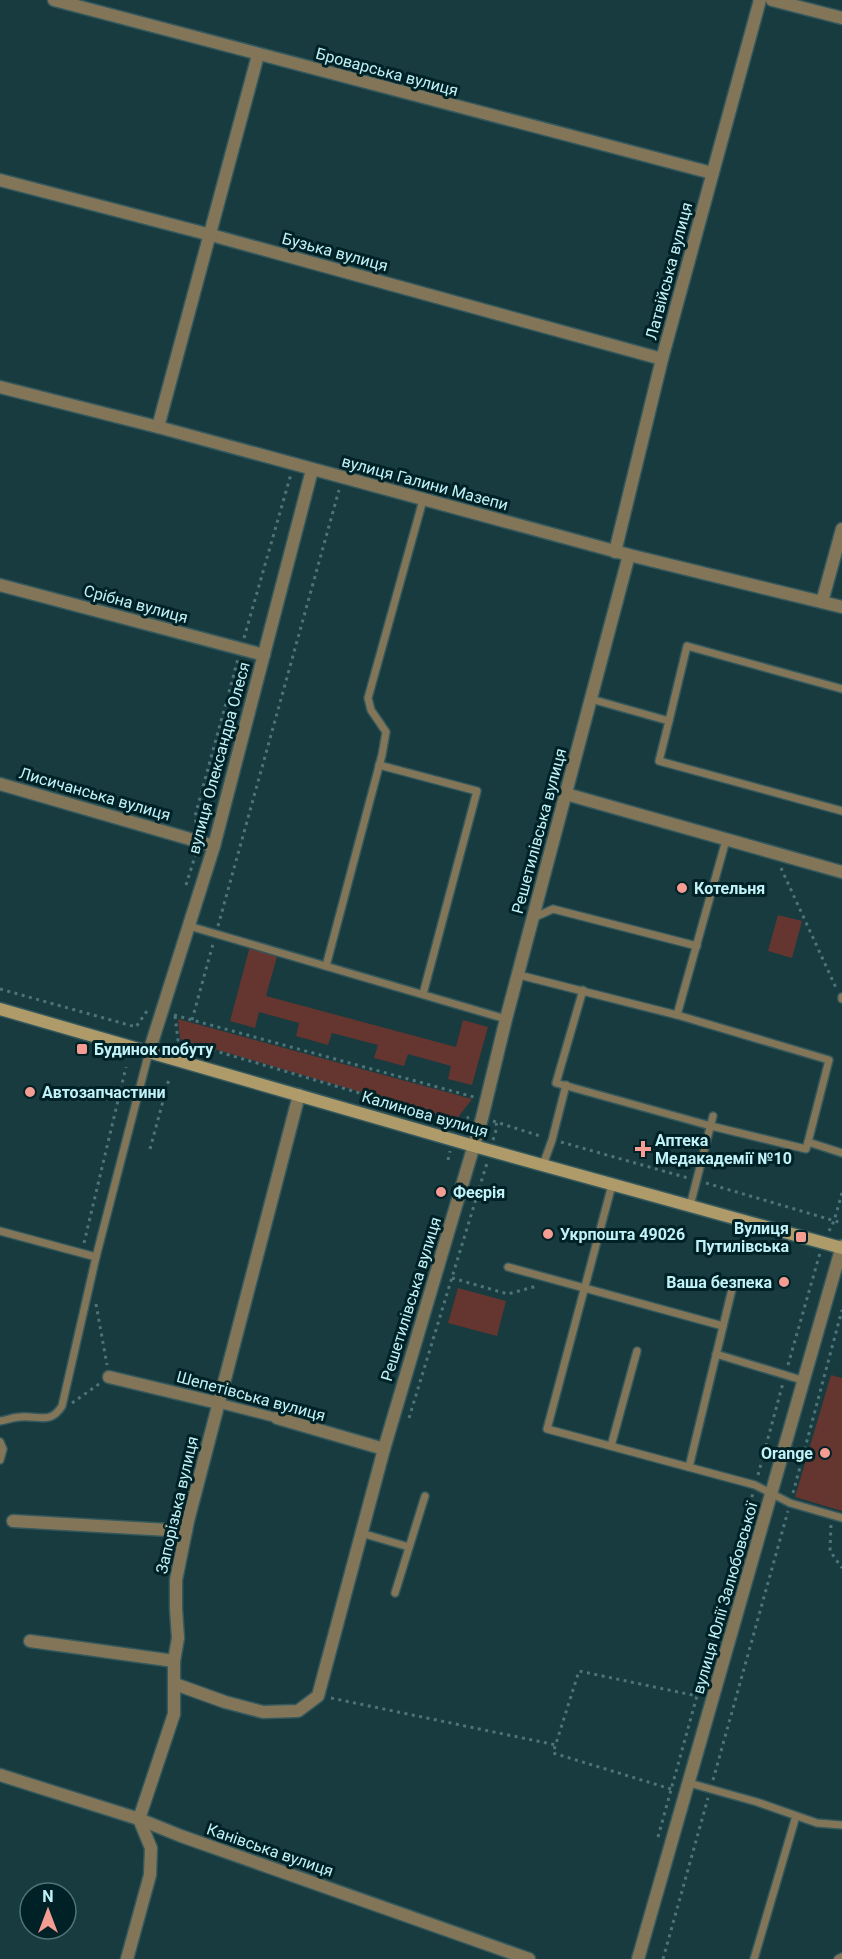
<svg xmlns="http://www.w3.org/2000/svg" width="842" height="1959" viewBox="0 0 842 1959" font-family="Roboto,sans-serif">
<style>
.green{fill:#653530}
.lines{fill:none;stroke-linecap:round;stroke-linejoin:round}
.service-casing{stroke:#33585d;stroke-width:10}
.pedestrian-casing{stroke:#33585d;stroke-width:12}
.minor-casing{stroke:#33585d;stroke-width:15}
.secondary-casing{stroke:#33585d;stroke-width:15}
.path{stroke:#4d7479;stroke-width:3;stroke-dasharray:3 4.5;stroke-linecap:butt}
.service{stroke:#837658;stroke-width:7}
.pedestrian{stroke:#837658;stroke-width:9}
.minor{stroke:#837658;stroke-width:12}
.secondary{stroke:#af9a6a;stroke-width:12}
.poi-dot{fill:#f59c93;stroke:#002226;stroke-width:2}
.labels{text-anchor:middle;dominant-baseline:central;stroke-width:6;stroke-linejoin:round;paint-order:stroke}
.street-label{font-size:16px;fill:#c0f2f8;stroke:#002226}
.poi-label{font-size:16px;font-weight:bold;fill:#c0f2f8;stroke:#002226;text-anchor:start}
</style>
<rect width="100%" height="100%" fill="#183b3f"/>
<g class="green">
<path d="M778 915 802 921 792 958 768 951Z"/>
<path d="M250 946 278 953 266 996 456 1047 463 1020 488 1027 472 1085 448 1079 451 1066 408 1054 404 1066 374 1058 378 1045 332 1033 328 1045 296 1036 299 1023 259 1012 255 1028 230 1021Z"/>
<path d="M178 1019 472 1099 456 1120 180 1039Z"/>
<path d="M458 1288 506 1301 497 1336 448 1323Z"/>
<path d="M831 1375 842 1378V1511L795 1497Z"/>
</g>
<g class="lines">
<g class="service-casing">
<g id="service">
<path d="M591 699 669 721 687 646 842 689"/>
<path d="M669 721 659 761 842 811"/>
<path d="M379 765 477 791 423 994"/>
<path d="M533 918 553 909 697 946"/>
<path d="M189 926 506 1019"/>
<path d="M326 966 382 755 386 732 371 710 368 698 423 500"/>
<path d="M519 975 677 1015 829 1060 808 1142"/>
<path d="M583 990 556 1083 711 1126 806 1149 808 1142 842 1153"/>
<path d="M842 997V999"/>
<path d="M677 1015 726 840"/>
<path d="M543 1165 552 1140 566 1085"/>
<path d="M612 1185 547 1429 755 1485 790 1503 842 1518"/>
<path d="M690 1206 713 1116"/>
<path d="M0 1231 96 1257"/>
<path d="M508 1267 723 1326"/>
<path d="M716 1354 805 1381"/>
<path d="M0 1421C7 1420 14 1417 20 1417 39 1415 50 1425 62 1406L96 1257 149 1052"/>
<path d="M0 1442 3 1449 0 1460"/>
<path d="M611 1446 637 1351"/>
<path d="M689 1467 734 1281"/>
<path d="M361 1533 409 1547"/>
<path d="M395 1593 425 1496"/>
<path d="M689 1783 757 1802 817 1823 842 1825"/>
<path d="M754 1959 796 1816"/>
<path d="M838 1959 842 1957"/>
</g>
</g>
<g class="pedestrian-casing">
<path id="pedestrian" d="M218 1403 277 1418"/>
</g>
<g class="minor-casing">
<g id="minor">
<path d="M54 0 712 173"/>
<path d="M772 0 842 18"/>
<path d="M0 180 211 235 662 359"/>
<path d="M0 387 158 427 629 555 842 607"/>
<path d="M158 427 258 55"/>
<path d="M615 552 662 359 760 0"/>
<path d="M0 585 264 655"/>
<path d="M822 602 842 529"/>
<path d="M0 784 214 846"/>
<path d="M566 794 842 872"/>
<path d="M149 1052 214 846 312 470"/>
<path d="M109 1377 218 1403"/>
<path d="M277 1418 384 1449"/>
<path d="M13 1521 186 1531"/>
<path d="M30 1641 174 1661"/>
<path d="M175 1684 225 1702 263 1712 298 1711 318 1696 384 1449 482 1118 506 1019 629 555"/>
<path d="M0 1775 139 1819 181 1836 529 1959"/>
<path d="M127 1959 150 1875 151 1848 139 1819 174 1714V1661L178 1638 176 1609V1580L188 1521 299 1095"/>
<path d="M638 1959 842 1246"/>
</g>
</g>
<g class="secondary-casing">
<path id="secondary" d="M0 1009 474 1146 842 1248"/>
</g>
<g class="path">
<path d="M244 638 291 474"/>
<path d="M197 830 195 816 238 659"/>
<path d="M781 868 837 990"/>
<path d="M186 885 196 853"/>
<path d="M218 926 339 490"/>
<path d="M0 989 136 1027 149 1008"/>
<path d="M174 1015 474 1097"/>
<path d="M175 1016 178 1040 459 1122"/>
<path d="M192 1020 213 944"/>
<path d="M493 1121 543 1137"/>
<path d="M457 1128 459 1122 469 1117"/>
<path d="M493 1140 497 1127 496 1123"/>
<path d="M561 1142 688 1178"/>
<path d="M150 1149 169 1079"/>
<path d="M448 1160 450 1151"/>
<path d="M706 1183 842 1223"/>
<path d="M829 1231 834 1221 842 1193"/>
<path d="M84 1243 126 1067"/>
<path d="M452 1278 508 1294 537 1286"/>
<path d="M96 1304 107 1365"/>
<path d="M788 1365 820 1253"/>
<path d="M72 1403 99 1384"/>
<path d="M409 1418 487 1163"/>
<path d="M758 1475 783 1383"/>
<path d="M793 1493 842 1310"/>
<path d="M831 1525 830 1551 842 1568"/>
<path d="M331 1698 556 1745"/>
<path d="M713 1780 788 1511"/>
<path d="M671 1789 553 1753 579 1671 697 1696"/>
<path d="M658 1837 753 1493"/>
<path d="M663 1959 708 1798"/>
</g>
<use href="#service" class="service"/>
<use href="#pedestrian" class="pedestrian"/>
<use href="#minor" class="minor"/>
<use href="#secondary" class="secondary"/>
</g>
<g class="poi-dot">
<circle cx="682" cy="888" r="6"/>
<rect x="76" y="1043" width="12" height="12" rx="3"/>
<circle cx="30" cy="1092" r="6"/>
<path d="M640 1140h6v6h6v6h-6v6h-6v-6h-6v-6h6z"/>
<circle cx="441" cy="1192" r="6"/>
<circle cx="548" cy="1234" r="6"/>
<rect x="795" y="1231" width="12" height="12" rx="3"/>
<circle cx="784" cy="1282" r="6"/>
<circle cx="825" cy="1453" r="6"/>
</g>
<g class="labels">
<g class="street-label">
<text transform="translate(387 72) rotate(15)">Броварська вулиця</text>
<text transform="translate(335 252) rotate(15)">Бузька вулиця</text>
<text transform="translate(669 271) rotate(-75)">Латвійська вулиця</text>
<text transform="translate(425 483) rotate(15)">вулиця Галини Мазепи</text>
<text transform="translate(136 604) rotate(15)">Срібна вулиця</text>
<text transform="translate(219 758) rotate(-75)">вулиця Олександра Олеся</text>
<text transform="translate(95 794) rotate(16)">Лисичанська вулиця</text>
<text transform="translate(539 831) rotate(-75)">Решетилівська вулиця</text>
<text transform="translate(425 1114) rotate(16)">Калинова вулиця</text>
<text transform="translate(411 1299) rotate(-73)">Решетилівська вулиця</text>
<text transform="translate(251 1396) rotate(15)">Шепетівська вулиця</text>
<text transform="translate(177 1505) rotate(-77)">Запорізька вулиця</text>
<text transform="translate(725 1598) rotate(-74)">вулиця Юлії Залюбовської</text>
<text transform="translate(270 1850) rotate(19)">Канівська вулиця</text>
</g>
<g class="poi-label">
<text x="694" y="888">Котельня</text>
<text x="94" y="1049">Будинок побуту</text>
<text x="42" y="1092">Автозапчастини</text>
<text x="655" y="1140">Аптека<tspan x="655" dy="18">Медакадемії №10</tspan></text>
<text x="453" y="1192">Феєрія</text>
<text x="789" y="1228" text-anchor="end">Вулиця<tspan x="789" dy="18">Путилівська</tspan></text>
<text x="560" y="1234">Укрпошта 49026</text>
<text x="772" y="1282" text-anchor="end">Ваша безпека</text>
<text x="813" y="1453" text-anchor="end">Orange</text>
</g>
</g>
<g transform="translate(48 1911)"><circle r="28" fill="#002226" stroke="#4d757a" stroke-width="1.5"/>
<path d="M0-4.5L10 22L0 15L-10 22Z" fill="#f59c93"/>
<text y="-9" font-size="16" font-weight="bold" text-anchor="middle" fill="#c0f2f8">N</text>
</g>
</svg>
